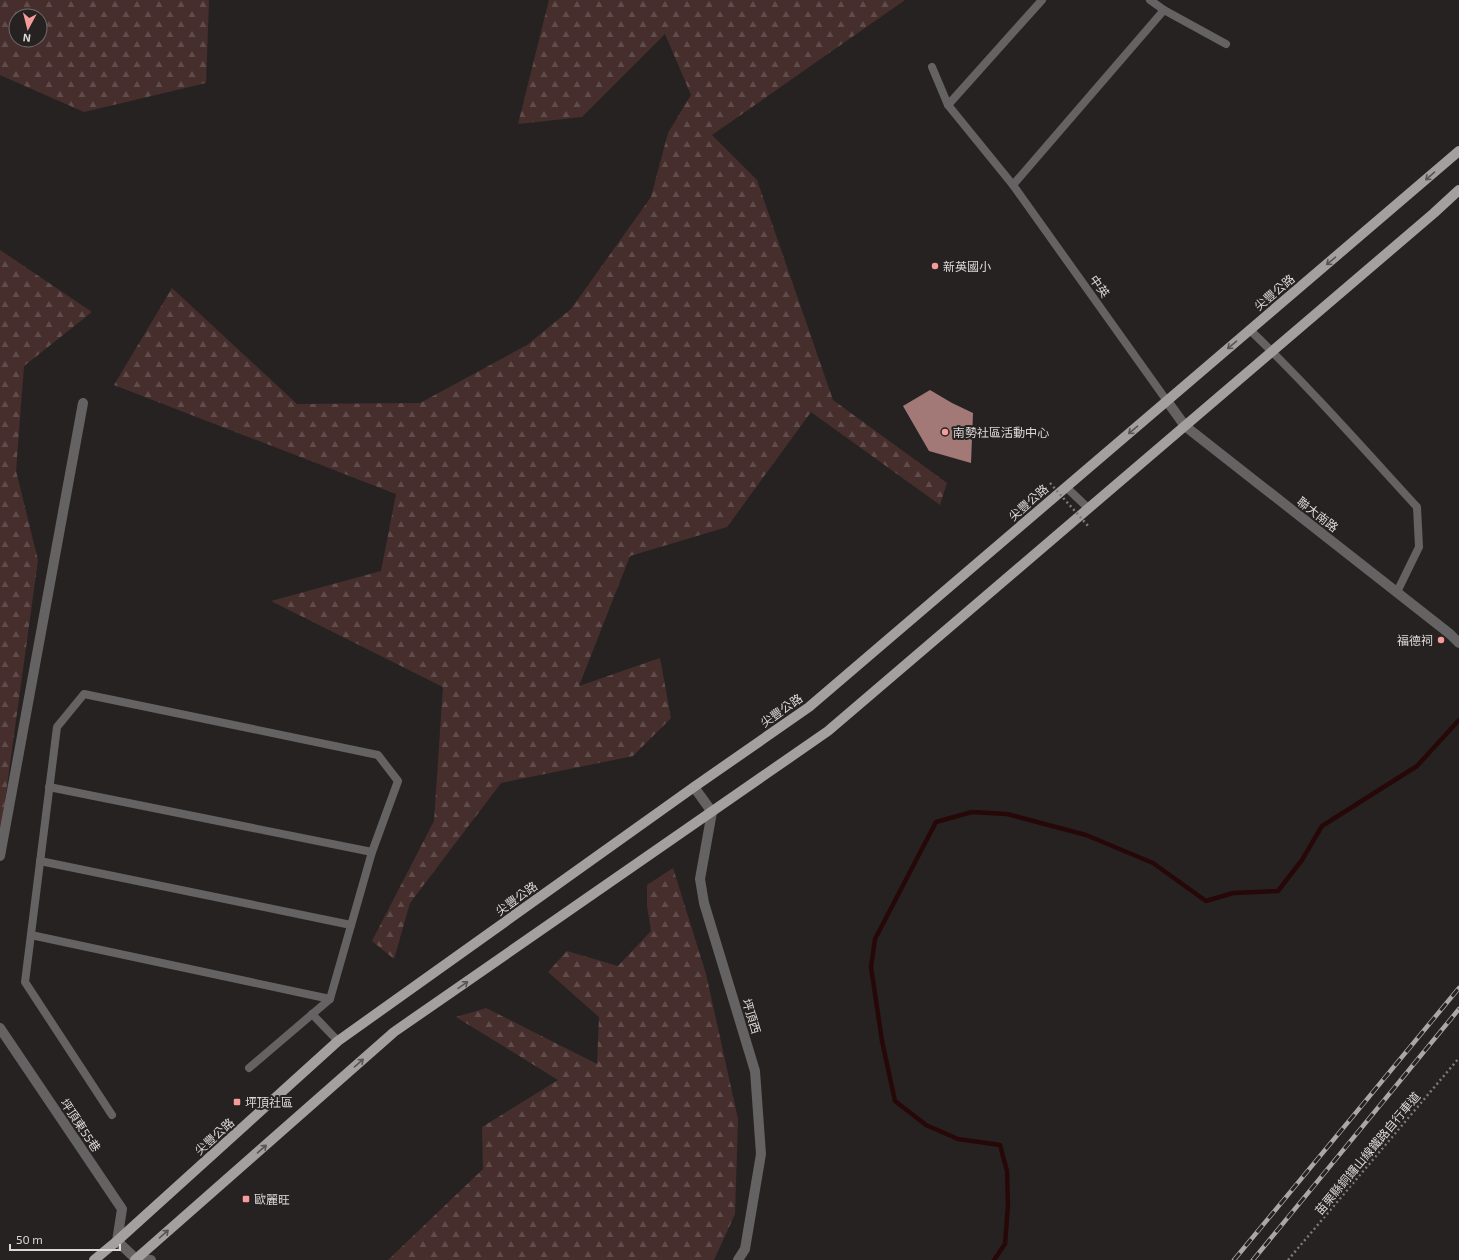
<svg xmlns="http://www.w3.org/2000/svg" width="1459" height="1260" viewBox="0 0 1459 1260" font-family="'Exo 2','Noto Sans TC',sans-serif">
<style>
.forest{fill:url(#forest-firs);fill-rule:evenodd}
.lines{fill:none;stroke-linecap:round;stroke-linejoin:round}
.stream{stroke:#270809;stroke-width:4.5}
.building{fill:#a37978}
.path{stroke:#7f7a7a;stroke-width:2.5;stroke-dasharray:2 3;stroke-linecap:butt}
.service{stroke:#646262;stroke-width:8}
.minor{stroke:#646262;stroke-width:10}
.tertiary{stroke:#646262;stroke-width:10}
.primary{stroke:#a5a0a0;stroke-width:10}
.rail-casing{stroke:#aca7a7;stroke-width:4.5}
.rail{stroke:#272222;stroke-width:3;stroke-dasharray:9;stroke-linecap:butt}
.path-bridge{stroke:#7f7a7a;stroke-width:2.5;stroke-dasharray:2 3;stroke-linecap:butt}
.oneway{stroke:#595454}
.poi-dot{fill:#f59b99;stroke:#272222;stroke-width:1.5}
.labels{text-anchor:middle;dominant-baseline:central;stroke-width:4;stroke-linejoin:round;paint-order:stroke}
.poi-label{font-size:12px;fill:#ddd9d9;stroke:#272222;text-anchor:start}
.street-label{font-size:12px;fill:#ddd9d9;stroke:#272222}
</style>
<defs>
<pattern id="forest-firs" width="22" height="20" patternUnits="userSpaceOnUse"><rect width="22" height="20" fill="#462e2d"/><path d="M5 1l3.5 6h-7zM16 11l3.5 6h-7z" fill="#604c4b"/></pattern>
</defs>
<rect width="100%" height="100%" fill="#272222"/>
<g class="forest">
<path d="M0 0H209L206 83 84 112 0 75ZM16 16H40V40H16Z"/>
<path d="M549 0H905L712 135 757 180 833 400 947 483 940 505 811 412 727 527 630 556 579 686 660 658 671 718 633 756 501 783 410 903 394 959 372 941 434 821 443 687 271 601 381 571 396 494 114 385 172 288 297 404 420 403 527 345 571 309 651 197 668 133 691 95 665 34 582 117 518 124Z"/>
<path d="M0 250 92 312 24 366 16 471 38 560 0 837Z"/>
<path d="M673 868 706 974 738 1119 735 1214 714 1260H388L483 1169 482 1127 558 1080 456 1017 486 1008 597 1064 599 1017 548 972 567 951 618 966 651 931 647 906V885Z"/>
</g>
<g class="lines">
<path class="stream" d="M994 1260 1005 1244 1008 1205 1007 1171 1000 1145 958 1139 926 1125 895 1101 882 1041 871 967 875 939 936 822 972 812 1007 814 1086 835 1153 863 1206 901 1233 893 1278 891 1302 860 1322 826 1417 766 1459 720"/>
</g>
<path class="building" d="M930 390 952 403 973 413 971 463 929 451 903 406Z"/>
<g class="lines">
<path class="path" d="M1288 1260 1459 1058"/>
<g class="service">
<path d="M1150 0 1164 10 1226 44"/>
<path d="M932 67 948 105 1013 185 1167 401"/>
<path d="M948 105 1042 0"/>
<path d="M1013 185 1164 10"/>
<path d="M1250 330C1308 386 1362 447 1417 507L1419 547 1397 592"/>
<path d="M1066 487 1088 508"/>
<path d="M49 787 372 852"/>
<path d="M40 861 351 925"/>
<path d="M31 935 330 999"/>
<path d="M312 1014 338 1041"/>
<path d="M112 1115 25 982 57 727 84 694 378 755 398 781 372 852 330 999 249 1068"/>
</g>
<g class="minor">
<path d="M694 787 712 812 700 879 704 903 755 1071 761 1154 745 1249 738 1260"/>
<path d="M0 856 83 403"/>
<path d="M0 1028 122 1209 117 1241 136 1259 151 1260"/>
</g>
<path class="tertiary" d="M1167 401 1185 426 1450 634 1459 643"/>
<g class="primary">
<path d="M94 1260 117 1241 338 1041 694 787 809 707 1459 151"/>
<path d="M135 1260 394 1032 828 731 1434 213 1459 190"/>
</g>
<g class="rail-casing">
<g id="rail">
<path d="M1234 1260 1459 988"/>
<path d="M1253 1260 1459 1009"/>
</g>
</g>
<use href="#rail" class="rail"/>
<path class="path-bridge" d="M1050 483 1089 527"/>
</g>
<defs><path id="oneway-shaft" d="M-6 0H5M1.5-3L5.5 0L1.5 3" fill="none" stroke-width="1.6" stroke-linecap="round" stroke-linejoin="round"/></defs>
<g class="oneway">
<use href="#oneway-shaft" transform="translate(1430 176) rotate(139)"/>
<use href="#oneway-shaft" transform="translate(1331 261) rotate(140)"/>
<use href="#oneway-shaft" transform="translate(1232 345) rotate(140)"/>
<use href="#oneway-shaft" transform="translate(1133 430) rotate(140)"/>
<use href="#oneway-shaft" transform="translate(463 985) rotate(-35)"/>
<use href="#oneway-shaft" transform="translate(359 1063) rotate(-41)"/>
<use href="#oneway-shaft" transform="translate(262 1149) rotate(-41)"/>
<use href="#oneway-shaft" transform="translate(164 1234) rotate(-41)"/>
</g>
<g class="poi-dot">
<circle cx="935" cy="266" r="4"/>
<circle cx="945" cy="432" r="4"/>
<circle cx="1441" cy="640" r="4"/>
<rect x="233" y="1098" width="8" height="8" rx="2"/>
<rect x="242" y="1195" width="8" height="8" rx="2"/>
</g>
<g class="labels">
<g class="poi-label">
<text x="943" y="266">新英國小</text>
<text x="953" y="432">南勢社區活動中心</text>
<text x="1433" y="640" text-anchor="end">福德祠</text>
<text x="245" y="1102">坪頂社區</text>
<text x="254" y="1199">歐麗旺</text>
</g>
<g class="street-label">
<text transform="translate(1100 286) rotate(55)">中英</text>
<text transform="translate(1274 292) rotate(-40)">尖豐公路</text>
<text transform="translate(1028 502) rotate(-41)">尖豐公路</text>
<text transform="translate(1318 514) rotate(38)">聯大南路</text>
<text transform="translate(781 710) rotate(-35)">尖豐公路</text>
<text transform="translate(516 898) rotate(-36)">尖豐公路</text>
<text transform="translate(752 1016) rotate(73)">坪頂西</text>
<text transform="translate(81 1125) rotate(56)">坪頂東55巷</text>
<text transform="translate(214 1136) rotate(-42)">尖豐公路</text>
<text transform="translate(1367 1153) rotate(-50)">苗栗縣銅鑼山線鐵路自行車道</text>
</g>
</g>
<g transform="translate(28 28) rotate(187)"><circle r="19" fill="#272222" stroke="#706b6b"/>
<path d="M0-3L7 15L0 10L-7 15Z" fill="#f59b99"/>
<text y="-6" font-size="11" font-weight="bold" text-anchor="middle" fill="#ddd9d9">N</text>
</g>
<path d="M10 1244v6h110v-6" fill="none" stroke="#ddd9d9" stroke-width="2"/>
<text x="16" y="1244" font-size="12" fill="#ddd9d9" stroke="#272222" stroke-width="3" paint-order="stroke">50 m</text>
</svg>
